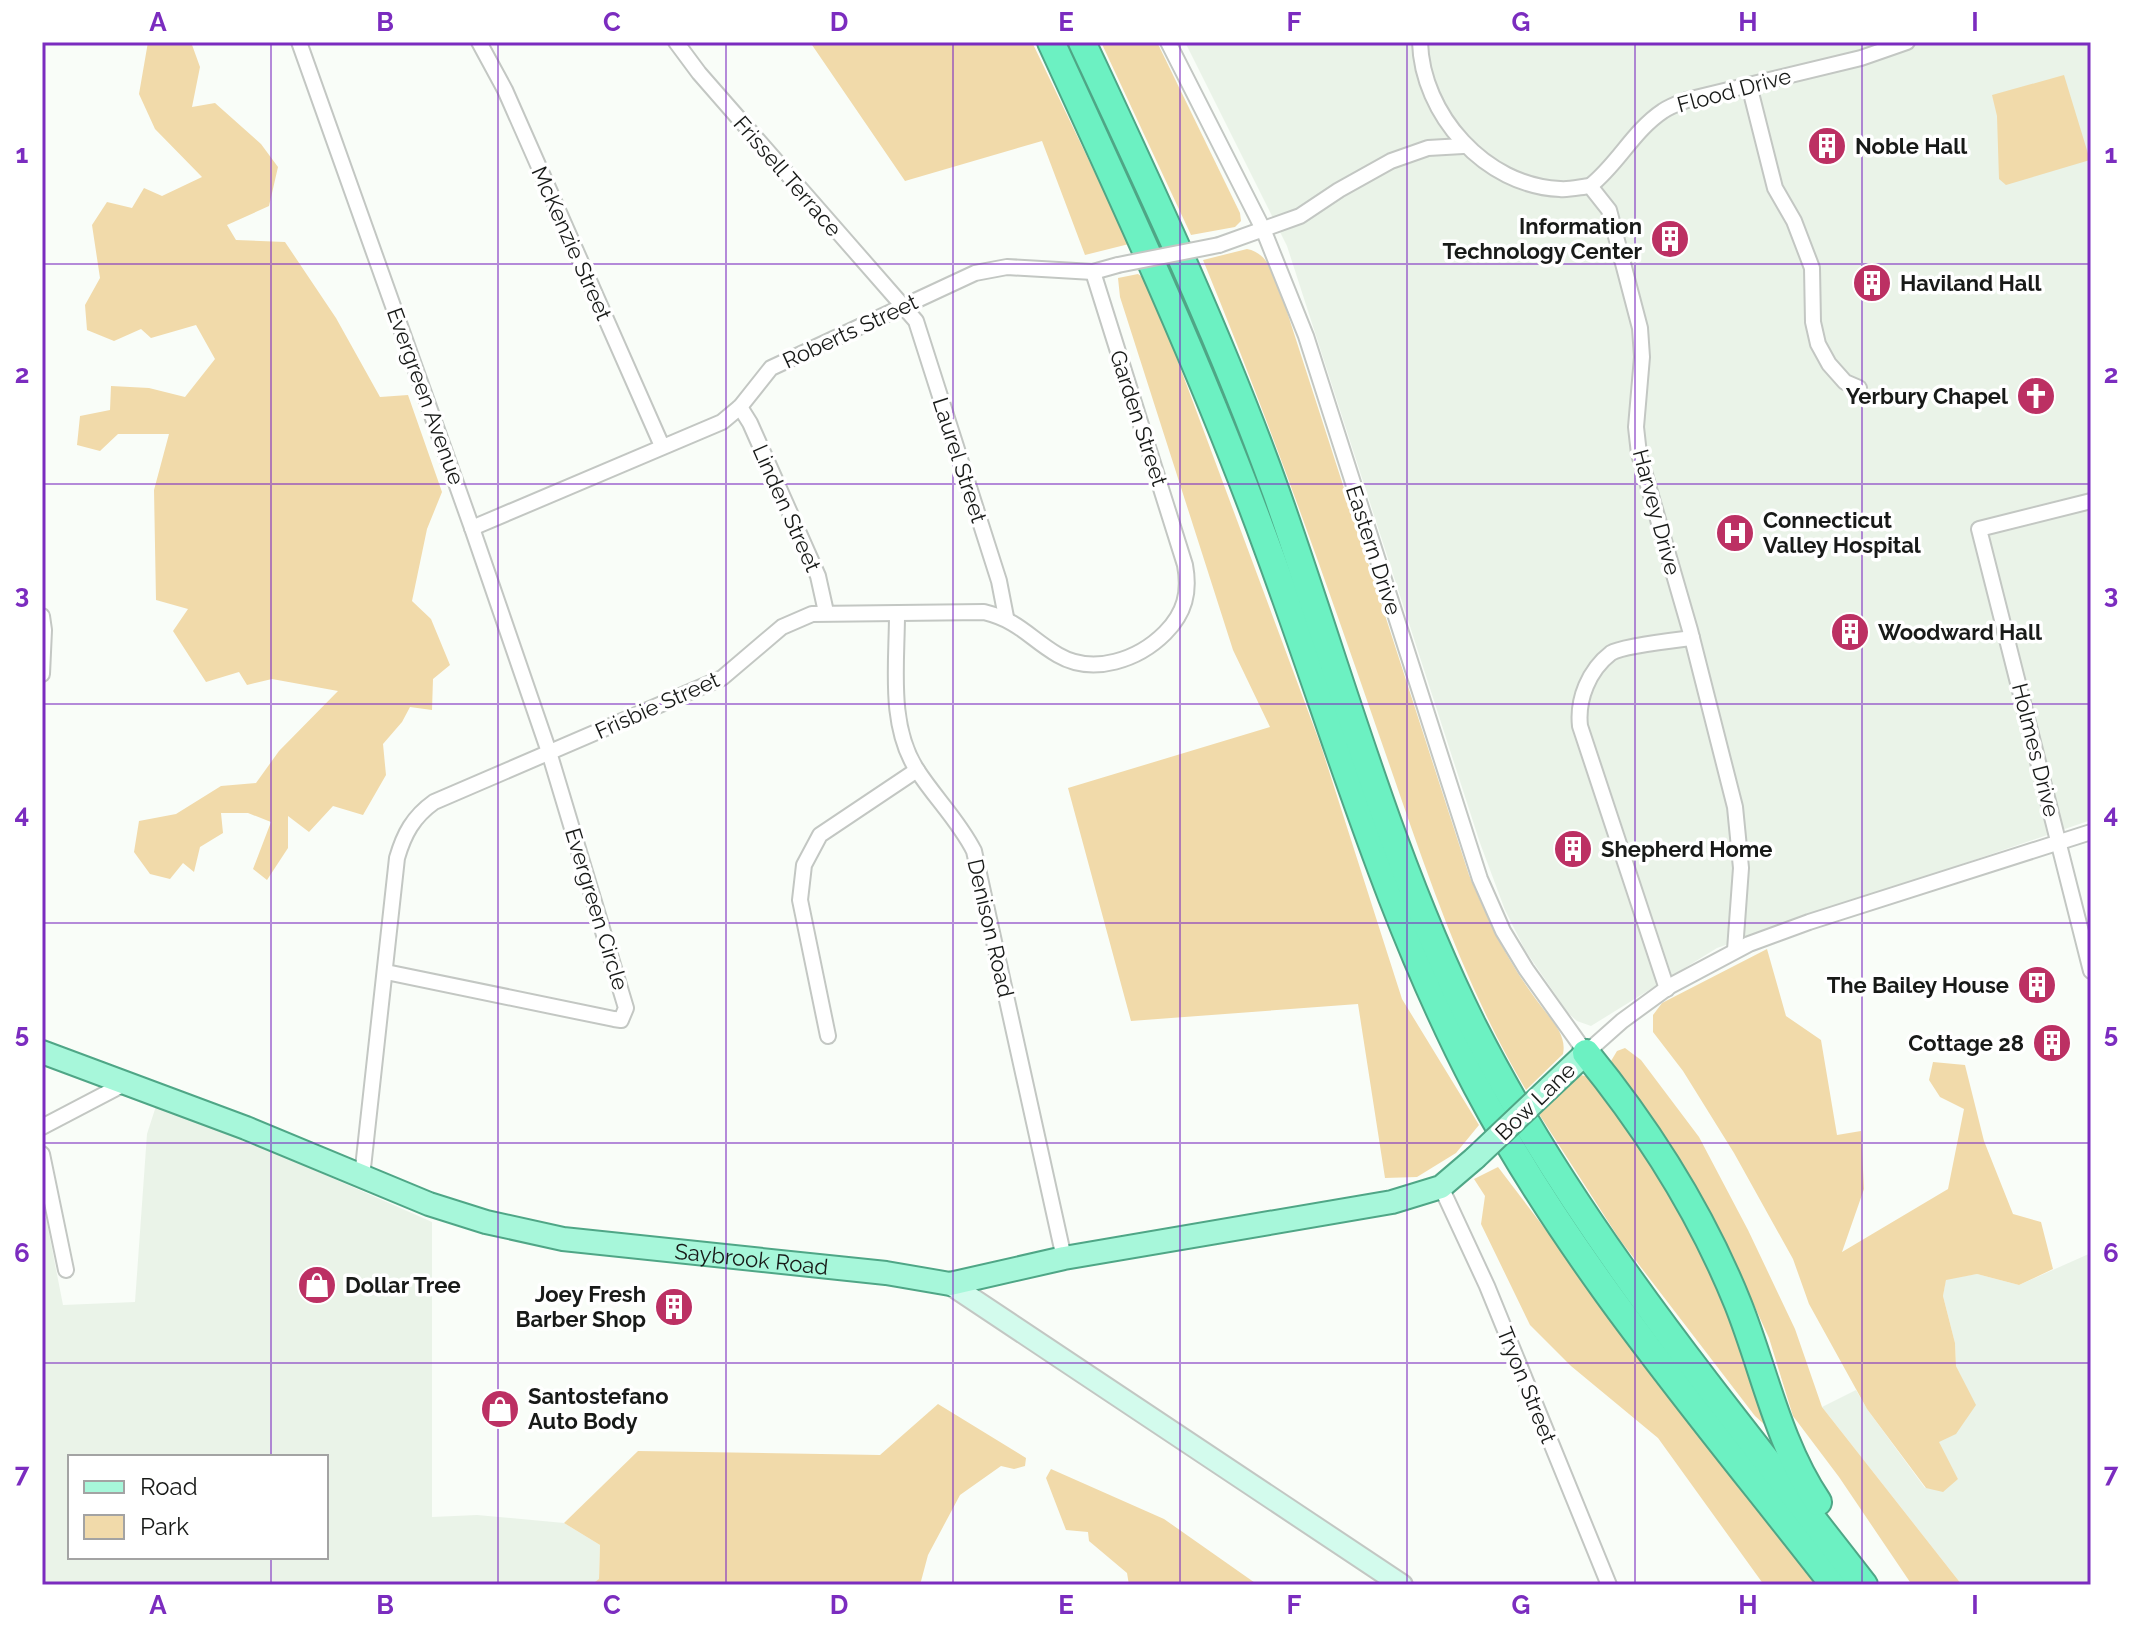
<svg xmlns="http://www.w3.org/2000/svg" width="2133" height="1627" viewBox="0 0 2133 1627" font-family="Raleway,sans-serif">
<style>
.built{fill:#eaf3e8;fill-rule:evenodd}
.green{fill:#f1daaa}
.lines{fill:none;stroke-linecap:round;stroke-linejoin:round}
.street-casing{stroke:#c3c7c3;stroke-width:18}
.secondary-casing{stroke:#c3c7c3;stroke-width:24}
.primary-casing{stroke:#4fa686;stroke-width:26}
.highway-casing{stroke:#4fa686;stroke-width:30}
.street{stroke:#fff;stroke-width:14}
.secondary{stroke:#d3fbed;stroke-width:20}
.primary{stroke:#a7f7da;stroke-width:22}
.highway{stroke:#6cf1c2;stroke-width:26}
.street-bridge-casing{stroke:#c3c7c3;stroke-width:18;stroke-linecap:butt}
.primary-bridge-casing{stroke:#4fa686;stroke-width:26;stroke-linecap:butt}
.street-bridge{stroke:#fff;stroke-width:14}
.primary-bridge{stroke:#a7f7da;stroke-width:22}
.grid{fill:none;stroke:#7b2cbf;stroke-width:2;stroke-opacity:0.55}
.labels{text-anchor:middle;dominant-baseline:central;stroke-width:7;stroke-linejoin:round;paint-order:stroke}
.street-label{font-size:22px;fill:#181a18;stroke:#fff}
.poi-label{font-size:22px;font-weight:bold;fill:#181a18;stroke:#fff;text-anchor:start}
.neatline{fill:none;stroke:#7b2cbf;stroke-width:3}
.grid-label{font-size:26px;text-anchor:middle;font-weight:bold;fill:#7b2cbf}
</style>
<rect width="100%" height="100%" fill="#f9fdf8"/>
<g class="built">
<path d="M1185 42H2091V820L1717 948 1591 1026 1577 1021 1568 1013 1525 950 1505 910 1480 843 1287 246Z"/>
<path d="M156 1106 212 1125 432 1222V1517L477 1515 564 1523 600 1545 599 1580 591 1585H42V1219L46 1218 63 1305 135 1302 147 1134ZM70 1457H326V1557H70Z"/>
<path d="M2091 1253V1585H1962L1822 1407 1856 1390 1867 1409 1925 1488 1958 1479 1938 1442 1975 1405 1956 1366 1955 1343 1943 1296 1946 1279 1977 1274 2019 1285Z"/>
</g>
<g class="green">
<path d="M148 42H191L200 67 192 107 215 103 261 144 278 167 269 206 227 225 236 240 285 242 336 318 380 397 408 395 442 492 427 529 412 601 431 619 450 665 433 679 432 710 410 707 402 722 383 744 386 775 363 815 333 806 309 832 288 816V848L267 880 253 869 271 822 248 813H221L223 833 200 847 194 872 183 863 170 879 150 874 134 852 139 821 176 814 221 786 256 783 279 751 338 691 272 679 247 685 239 672 206 682 173 631 188 609 156 600 154 490 169 434H118L100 451 77 445 80 416 110 410 111 386 149 388 185 397 215 359 196 325 151 338 141 329 114 341 87 330 85 305 100 278 92 225 107 202 132 208 144 188 162 196 202 177 155 129 139 94Z"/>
<path d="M810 42H1032L1129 244 1085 255 1042 141 905 181Z"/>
<path d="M1101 42H1157L1240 213 1241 221 1235 227 1191 235Z"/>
<path d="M2064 75 2090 160 2006 185 1999 179 1997 116 1992 95Z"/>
<path d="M1247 249C1268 253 1272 273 1280 290L1469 875C1491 926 1507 961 1541 1006 1552 1021 1567 1035 1563 1054L1526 1090C1459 977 1421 854 1378 732 1323 573 1267 415 1203 260Z"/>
<path d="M1138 274 1148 281 1321 746 1402 999 1479 1125 1456 1153 1417 1177 1385 1178 1358 1004 1131 1021 1068 788 1270 727 1233 650 1120 297 1118 278Z"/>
<path d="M1767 949 1786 1016 1821 1040 1837 1135 1861 1131 1864 1189 1842 1252 1948 1189 1964 1109 1940 1097 1929 1080 1933 1062 1965 1065 1984 1141 2013 1214 2041 1222 2053 1269 2019 1285 1977 1274 1946 1280 1943 1296 1955 1343 1956 1366 1976 1405 1956 1434 1939 1442 1958 1479 1943 1492 1926 1488 1867 1409 1809 1304 1793 1259 1734 1153 1683 1071 1653 1032V1015L1662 1003Z"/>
<path d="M1625 1048 1641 1060 1699 1137 1748 1230 1795 1329 1822 1407 1962 1585H1912L1839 1477 1793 1416 1769 1338 1724 1239 1636 1095 1611 1061 1617 1051Z"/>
<path d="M1581 1075 1593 1078 1632 1126 1722 1281 1771 1426 1765 1425 1755 1416 1620 1240 1539 1114 1570 1083Z"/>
<path d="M1498 1167 1816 1585H1764L1658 1438 1571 1366 1530 1325 1481 1224 1485 1196 1474 1179Z"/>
<path d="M938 1404 1026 1458 1025 1466 1014 1469 1001 1466 960 1495 928 1555 920 1585H591L599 1579 600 1545 564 1523 638 1451 880 1455Z"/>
<path d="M1051 1469 1164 1519 1258 1585H1129L1127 1573 1089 1541 1088 1532 1066 1530 1046 1478Z"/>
</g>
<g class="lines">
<g class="street-casing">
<g id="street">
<path d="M299 42 472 528 549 752 626 1008 621 1020 614 1019 386 972"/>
<path d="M479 42 505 90 662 446"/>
<path d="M676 42 699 73 916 321 999 581 1006 617"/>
<path d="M1168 42 1263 229 1306 336 1480 879 1503 931 1526 969 1586 1053 1622 1021 1670 986 1749 944 1809 922 2091 832"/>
<path d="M1420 42C1422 114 1485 186 1560 189 1569 190 1580 187 1590 186L1609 210 1640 328 1642 357 1636 427 1639 454 1690 630 1735 807 1741 868 1735 950"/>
<path d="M1749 85 1775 188 1794 221 1812 268 1813 322 1818 344 1829 364 1845 382 1859 388"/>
<path d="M1590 186C1618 164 1633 131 1663 111 1670 106 1679 103 1687 100L1861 58 1907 42"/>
<path d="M1219 245 1300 216 1339 190 1391 161 1428 148 1463 146"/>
<path d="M740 407 750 423 818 576 826 612"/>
<path d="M2091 501 1979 529 2091 971"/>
<path d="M472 528 722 422 740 407 771 368 975 273 1007 267 1093 272 1118 265"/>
<path d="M897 614C897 665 888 725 917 770 935 798 959 821 974 851L1064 1258"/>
<path d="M42 616 44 630 42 674"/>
<path d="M1667 989 1580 726C1577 699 1589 670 1611 653 1622 646 1676 640 1692 638"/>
<path d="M828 1036 800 900 804 865 820 835 917 770"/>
<path d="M42 1127 126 1083"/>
<path d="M42 1154 66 1270"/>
<path d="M362 1177 397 858C404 834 413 817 434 802L722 678 782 627 812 614 984 612C1020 621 1029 638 1058 655 1094 676 1139 659 1165 633 1185 613 1190 592 1185 565L1093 272"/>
<path d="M1441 1187 1487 1286 1609 1585"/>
</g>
</g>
<g class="secondary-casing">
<path id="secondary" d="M950 1284 1402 1585"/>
</g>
<g class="primary-casing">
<g id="primary">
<path id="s1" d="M42 1052 246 1128 429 1204 486 1222 563 1239 886 1273 950 1284 1064 1258 1392 1202 1441 1187 1475 1158"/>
<path d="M1549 1088 1586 1053"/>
</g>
</g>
<g class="highway-casing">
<g id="highway">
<path d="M1051 42C1128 209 1205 376 1268 549 1335 730 1387 916 1477 1087 1573 1268 1709 1424 1834 1585"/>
<path d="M1082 42C1151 190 1221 338 1276 492 1339 670 1389 857 1473 1026 1576 1230 1725 1405 1864 1585"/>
<path d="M1586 1053C1648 1129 1701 1212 1738 1304 1764 1369 1778 1443 1818 1502"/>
</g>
</g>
<use href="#street" class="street"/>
<use href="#secondary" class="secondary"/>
<use href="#primary" class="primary"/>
<use href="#highway" class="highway"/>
<g class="street-bridge-casing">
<path id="street-bridge" d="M1118 265 1219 245"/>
</g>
<g class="primary-bridge-casing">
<path id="primary-bridge" d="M1475 1158 1549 1088"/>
</g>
<use href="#street-bridge" class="street-bridge"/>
<use href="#primary-bridge" class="primary-bridge"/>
</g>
<path class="grid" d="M271 42V1457M498 42V1585M726 42V1585M953 42V1585M1180 42V1585M1407 42V1585M1635 42V1585M1862 42V1585M42 264H2091M42 484H2091M42 704H2091M42 923H2091M42 1143H2091M42 1363H2091M271 1557V1585"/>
<defs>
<g id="building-disc" transform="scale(2)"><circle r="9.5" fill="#bc3063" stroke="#fff"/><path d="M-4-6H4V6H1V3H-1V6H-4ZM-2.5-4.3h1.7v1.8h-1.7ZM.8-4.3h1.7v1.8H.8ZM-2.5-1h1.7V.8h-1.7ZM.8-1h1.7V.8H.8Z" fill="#fff"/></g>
<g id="church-disc" transform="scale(2)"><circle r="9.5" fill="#bc3063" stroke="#fff"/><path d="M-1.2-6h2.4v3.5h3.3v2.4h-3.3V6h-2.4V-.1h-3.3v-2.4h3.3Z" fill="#fff"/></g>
<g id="hospital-disc" transform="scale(2)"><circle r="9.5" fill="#bc3063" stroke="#fff"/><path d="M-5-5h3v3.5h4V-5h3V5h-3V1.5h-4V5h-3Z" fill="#fff"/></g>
<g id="shop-disc" transform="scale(2)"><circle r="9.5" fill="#bc3063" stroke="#fff"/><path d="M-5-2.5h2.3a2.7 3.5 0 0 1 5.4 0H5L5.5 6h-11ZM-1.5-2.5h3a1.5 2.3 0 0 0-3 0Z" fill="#fff"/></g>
</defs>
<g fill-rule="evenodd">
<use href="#building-disc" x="1827" y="146"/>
<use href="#building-disc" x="1670" y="239"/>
<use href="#building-disc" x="1872" y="283"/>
<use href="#church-disc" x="2036" y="396"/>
<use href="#hospital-disc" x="1735" y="533"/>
<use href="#building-disc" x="1850" y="632"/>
<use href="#building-disc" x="1573" y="849"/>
<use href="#building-disc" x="2037" y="985"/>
<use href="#building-disc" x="2052" y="1043"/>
<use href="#shop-disc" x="317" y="1285"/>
<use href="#building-disc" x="674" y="1307"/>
<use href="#shop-disc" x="500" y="1409"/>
</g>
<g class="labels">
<g class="street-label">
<text transform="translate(1734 90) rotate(-15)">Flood Drive</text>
<text transform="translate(788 176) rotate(49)">Frissell Terrace</text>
<text transform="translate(572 243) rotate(66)">McKenzie Street</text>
<text transform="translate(850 331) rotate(-25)">Roberts Street</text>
<text transform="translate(426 396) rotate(70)">Evergreen Avenue</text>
<text transform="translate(1139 418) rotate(72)">Garden Street</text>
<text transform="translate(960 460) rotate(72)">Laurel Street</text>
<text transform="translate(787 508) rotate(66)">Linden Street</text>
<text transform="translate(1657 512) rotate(75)">Harvey Drive</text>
<text transform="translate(1374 550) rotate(72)">Eastern Drive</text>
<text transform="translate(657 705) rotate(-24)">Frisbie Street</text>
<text transform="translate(2036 750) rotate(76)">Holmes Drive</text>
<text transform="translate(597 909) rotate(73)">Evergreen Circle</text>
<text transform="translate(991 928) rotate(77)">Denison Road</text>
<text transform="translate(1535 1101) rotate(-44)">Bow Lane</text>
<text stroke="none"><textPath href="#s1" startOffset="744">Saybrook Road</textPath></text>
<text transform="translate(1527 1385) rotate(68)">Tryon Street</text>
</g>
<g class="poi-label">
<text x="1855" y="146">Noble Hall</text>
<text x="1642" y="226" text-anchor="end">Information<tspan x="1642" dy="25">Technology Center</tspan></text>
<text x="1900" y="283">Haviland Hall</text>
<text x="2008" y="396" text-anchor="end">Yerbury Chapel</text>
<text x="1763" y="520">Connecticut<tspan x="1763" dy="25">Valley Hospital</tspan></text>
<text x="1878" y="632">Woodward Hall</text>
<text x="1601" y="849">Shepherd Home</text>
<text x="2009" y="985" text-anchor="end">The Bailey House</text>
<text x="2024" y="1043" text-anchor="end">Cottage 28</text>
<text x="345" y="1285">Dollar Tree</text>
<text x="646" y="1294" text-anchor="end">Joey Fresh<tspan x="646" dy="25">Barber Shop</tspan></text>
<text x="528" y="1396">Santostefano<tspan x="528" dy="25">Auto Body</tspan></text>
</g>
</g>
<rect width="2133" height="1627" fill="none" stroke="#ffffff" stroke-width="88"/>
<rect x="68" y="1455" width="260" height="104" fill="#ffffff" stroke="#a3a3a3" stroke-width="2"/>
<rect x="84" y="1481" width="40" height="12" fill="#a7f7da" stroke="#a3a3a3" stroke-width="2"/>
<text x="140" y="1495" font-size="24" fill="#181a18">Road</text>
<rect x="84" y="1515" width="40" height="24" fill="#f1daaa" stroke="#a3a3a3" stroke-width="2"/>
<text x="140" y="1535" font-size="24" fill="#181a18">Park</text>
<rect x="44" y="44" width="2045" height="1539" class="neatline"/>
<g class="grid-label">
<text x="158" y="31">A</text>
<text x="385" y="31">B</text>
<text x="612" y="31">C</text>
<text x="839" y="31">D</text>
<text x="1066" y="31">E</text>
<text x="1294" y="31">F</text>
<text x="1521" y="31">G</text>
<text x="1748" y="31">H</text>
<text x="1975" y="31">I</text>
<text x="22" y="163">1</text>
<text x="2111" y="163">1</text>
<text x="22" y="383">2</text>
<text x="2111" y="383">2</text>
<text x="22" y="603">3</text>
<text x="2111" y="603">3</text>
<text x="22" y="823">4</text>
<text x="2111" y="823">4</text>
<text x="22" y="1042">5</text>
<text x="2111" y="1042">5</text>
<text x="22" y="1262">6</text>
<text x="2111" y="1262">6</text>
<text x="22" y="1482">7</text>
<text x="2111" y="1482">7</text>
<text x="158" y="1614">A</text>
<text x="385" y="1614">B</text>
<text x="612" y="1614">C</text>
<text x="839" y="1614">D</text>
<text x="1066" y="1614">E</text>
<text x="1294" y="1614">F</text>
<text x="1521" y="1614">G</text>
<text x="1748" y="1614">H</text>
<text x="1975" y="1614">I</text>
</g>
</svg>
